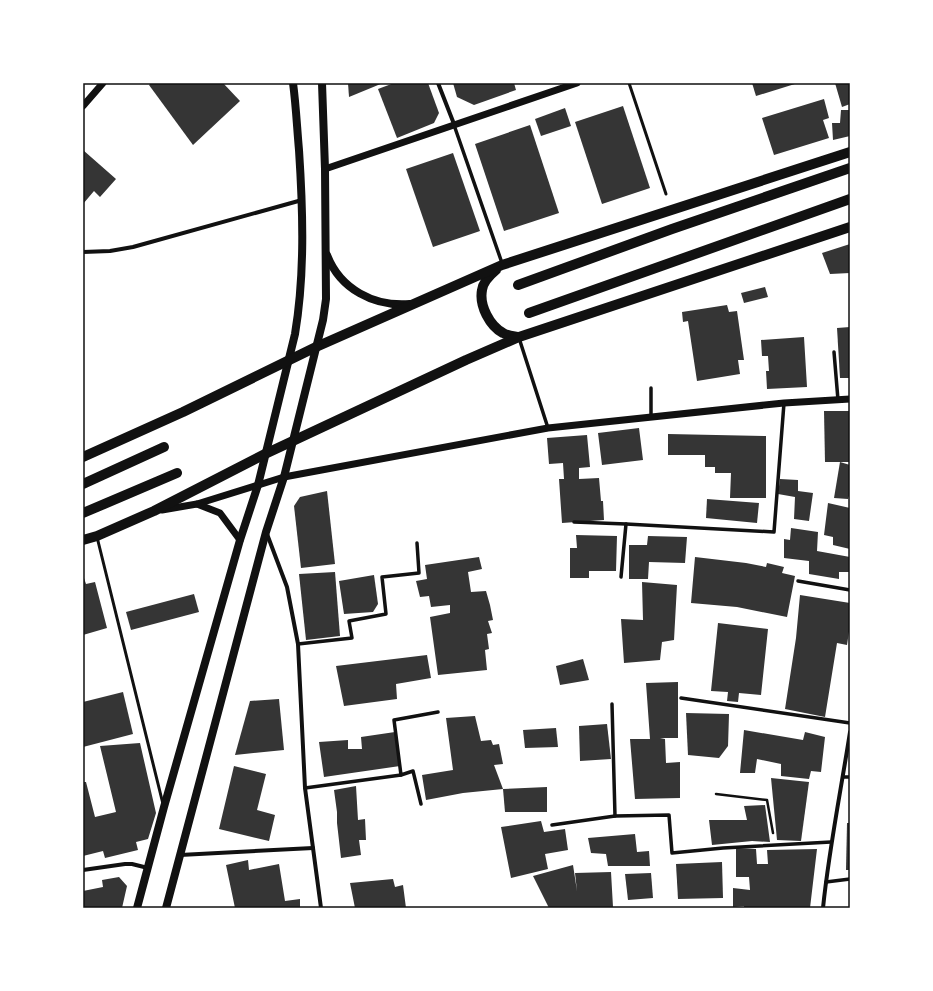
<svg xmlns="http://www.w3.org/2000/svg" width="933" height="991" viewBox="0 0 933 991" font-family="'Archivo Narrow',sans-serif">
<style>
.building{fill:#353535}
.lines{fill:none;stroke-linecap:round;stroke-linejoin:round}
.path{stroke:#111;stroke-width:2.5}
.service{stroke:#111;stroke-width:3}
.pedestrian{stroke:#111;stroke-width:3.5}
.minor{stroke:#111;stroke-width:4}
.tertiary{stroke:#111;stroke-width:7}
.secondary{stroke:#111;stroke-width:8}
.primary{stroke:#111;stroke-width:10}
.neatline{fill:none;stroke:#111;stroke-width:1.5}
</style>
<rect width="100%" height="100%" fill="#fff"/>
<g class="building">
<path d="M151 83H223L240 101 193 145 149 85Z"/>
<path d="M348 83H383L349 97Z"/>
<path d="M394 83H428L439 113 434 123 397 138 378 89Z"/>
<path d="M453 83H514L516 90 474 105 457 97Z"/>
<path d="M752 83H798L756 96Z"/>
<path d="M835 83H850V104L842 107Z"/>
<path d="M824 99 829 118 823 120 829 138 774 155 762 118Z"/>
<path d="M623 106 650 188 602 204 575 122Z"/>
<path d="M565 108 571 126 541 136 535 119Z"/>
<path d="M841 110H850V136L833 140 832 123H840Z"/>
<path d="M530 125 559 213 504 231 475 144Z"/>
<path d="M83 150 116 179 100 197 94 191 83 204Z"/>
<path d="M453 153 480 231 433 247 406 169Z"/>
<path d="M850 244V273L830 274 822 253Z"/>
<path d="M765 287 768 297 744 303 741 293Z"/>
<path d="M727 305 729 312 737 311 744 360H738L740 374 697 381 688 321 683 322 682 312Z"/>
<path d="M850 327V378H840L837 328Z"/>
<path d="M804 337 807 387 767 389 766 371H769L768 356H762L761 340Z"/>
<path d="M824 411H850V462H825Z"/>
<path d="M639 428 643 460 602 465 598 433Z"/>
<path d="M668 434 766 436V498H730L731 473H715V467H705V455H668Z"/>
<path d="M587 435 590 467 579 468V479L599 478 601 501H603L604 520 562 523 559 479H564L563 463 549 464 547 438Z"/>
<path d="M840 462 850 465V493L848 499 834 498Z"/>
<path d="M780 479 798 480V491L813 493 809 521 794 519 795 497 778 494Z"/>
<path d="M327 491 335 564 301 568 294 506 300 497Z"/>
<path d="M707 499 759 503 757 523 706 518Z"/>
<path d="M828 503 850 508V549L833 545V537L824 535Z"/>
<path d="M791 528 818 532 817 551 850 557V572H839V579L809 574V561L784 558V539L790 540Z"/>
<path d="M576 535 617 536 616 571H589V578H570V548H577Z"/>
<path d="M648 536 687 537 685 563 649 562 648 579H629V545H647Z"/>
<path d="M479 557 482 569 468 572 471 592 486 591 490 605 493 620 488 621 492 633 487 634 489 649 485 650 487 670 438 675 430 617 450 613V605L431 607 429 596 420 597 416 581 427 579 425 565Z"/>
<path d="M695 557 746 563 766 567 767 563 784 567 782 573 795 576 787 617 737 607 691 603Z"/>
<path d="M335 572 340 636 306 640 299 574Z"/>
<path d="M83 575 86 584 95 582 107 628 83 635Z"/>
<path d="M374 575 378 604 373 612 344 614 339 581Z"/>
<path d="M642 582 677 585 674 640 662 642 660 660 624 663 621 619 643 620Z"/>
<path d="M194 594 199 612 131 630 126 612Z"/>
<path d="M800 595 850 603V625L847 645 837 643 825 717 785 709 796 638Z"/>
<path d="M718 623 768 629 761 695 739 693 738 702 727 701 728 692 711 691Z"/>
<path d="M427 655 431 678 396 684 397 699 344 706 336 666Z"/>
<path d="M583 659 589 680 560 685 556 666Z"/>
<path d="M678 682V738H660L665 739 666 763 680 762V798L635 799 630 739H650L646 683Z"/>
<path d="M123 692 133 734 83 747V702Z"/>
<path d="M279 699 284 750 235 755 250 701Z"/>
<path d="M686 713 729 714 728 746 719 758 688 755Z"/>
<path d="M475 716 481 741 491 740 493 745 499 744 503 764 494 765 503 789 463 793 426 800 422 775 453 770 446 718Z"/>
<path d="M607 724 611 759 580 761 579 726Z"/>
<path d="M556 728 558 747 525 748 523 730Z"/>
<path d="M744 730 803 740 805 732 825 737 821 772 811 771 809 779 781 776V764L757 759 755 773H740Z"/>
<path d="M395 732 400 766 324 777 319 742 348 740V749H362L361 737Z"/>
<path d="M140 743 156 813 148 839 136 842 138 850 105 858 103 851 83 856V782H86L95 817 116 812 100 746Z"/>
<path d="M234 766 266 774 257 810 275 815 269 841 219 829Z"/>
<path d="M771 778 809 782 801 841 777 840Z"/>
<path d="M356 786 358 820 365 819 366 840H359L361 855 341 858 337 823V812L334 790Z"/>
<path d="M547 787V812H505L503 789Z"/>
<path d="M765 805 770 842 752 841 712 845 709 820H747L744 806Z"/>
<path d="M541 821 544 832 565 829 568 850 545 854 548 869 511 878 501 827Z"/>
<path d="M847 823H850V870H846Z"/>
<path d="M635 834 637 852 649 851 650 866H608L606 854 591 853 588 838Z"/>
<path d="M736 848 756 849 757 864H768L767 850 817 849 810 908H744V906L733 907V888L750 890 749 877H736Z"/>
<path d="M248 860 249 870 279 864 285 901 300 899V908H235L226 865Z"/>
<path d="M722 862 723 898 678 899 676 864Z"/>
<path d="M573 865 577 891 575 873 611 872 613 907 549 908 533 876Z"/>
<path d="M651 873 653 898 628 900 625 874Z"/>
<path d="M119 877 127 886 122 908H83V891L103 887 102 880Z"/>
<path d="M393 879 395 887 403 885 406 908H355L350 883Z"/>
</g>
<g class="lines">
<path class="path" d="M716 794 767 800 773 833"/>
<g class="service">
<path d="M629 83 666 194"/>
<path d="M97 537 163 804"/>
</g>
<g class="pedestrian">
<path d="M454 125 502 263"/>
<path d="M519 338 548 428"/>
<path d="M834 352 838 400"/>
<path d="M651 417V388"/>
<path d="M574 522 626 524 774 532 784 403"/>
<path d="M621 577 626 524"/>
<path d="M798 581 850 590"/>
<path d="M298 644 352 638 349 621 386 614 382 577 419 573 417 543"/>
<path d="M681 698 850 723"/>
<path d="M612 704 615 816"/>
<path d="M843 777H850"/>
<path d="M305 788 401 775"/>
<path d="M421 804 413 771 401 775 394 720 438 712"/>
<path d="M552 825 615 816 669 815 672 853 723 848 831 842"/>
<path d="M826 882 850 879"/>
</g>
<g class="minor">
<path d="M438 83 454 124"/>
<path d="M83 252 110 251 133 247 302 200"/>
<path d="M267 534 287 587 298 644 305 788 321 908"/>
<path d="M180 855 313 848"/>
<path d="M83 870 125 864H132L148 868"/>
<path d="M823 908C829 849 841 790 850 732"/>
</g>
<g class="tertiary">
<path d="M83 106 103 83"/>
<path d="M325 169 577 83"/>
<path d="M197 504 284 477 548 428 784 403 850 399"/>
<path d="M162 510 197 504 220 513 240 540"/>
</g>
<g class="secondary">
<path d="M327 255C340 289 374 307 410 304"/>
<path d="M137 908 164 807 240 540 258 485 295 334C305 274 303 211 299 150 297 128 296 105 293 83"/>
<path d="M166 908 266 532 284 477 323 320 326 299 325 169 322 83"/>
</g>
<g class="primary">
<path d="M496 270C490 275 483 282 482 290 479 306 490 326 503 333 508 336 514 336 519 337"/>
<path d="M518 285 672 229 850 168"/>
<path d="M529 313 850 199"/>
<path d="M83 457 183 412 316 347 502 265 850 152"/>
<path d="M83 484 164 447"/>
<path d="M83 513 177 473"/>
<path d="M83 540 97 536 154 511 265 454 466 360 519 337 850 227"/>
</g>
</g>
<rect width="933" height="991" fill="none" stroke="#ffffff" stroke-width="168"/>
<rect x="84" y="84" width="765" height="823" class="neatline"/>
</svg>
